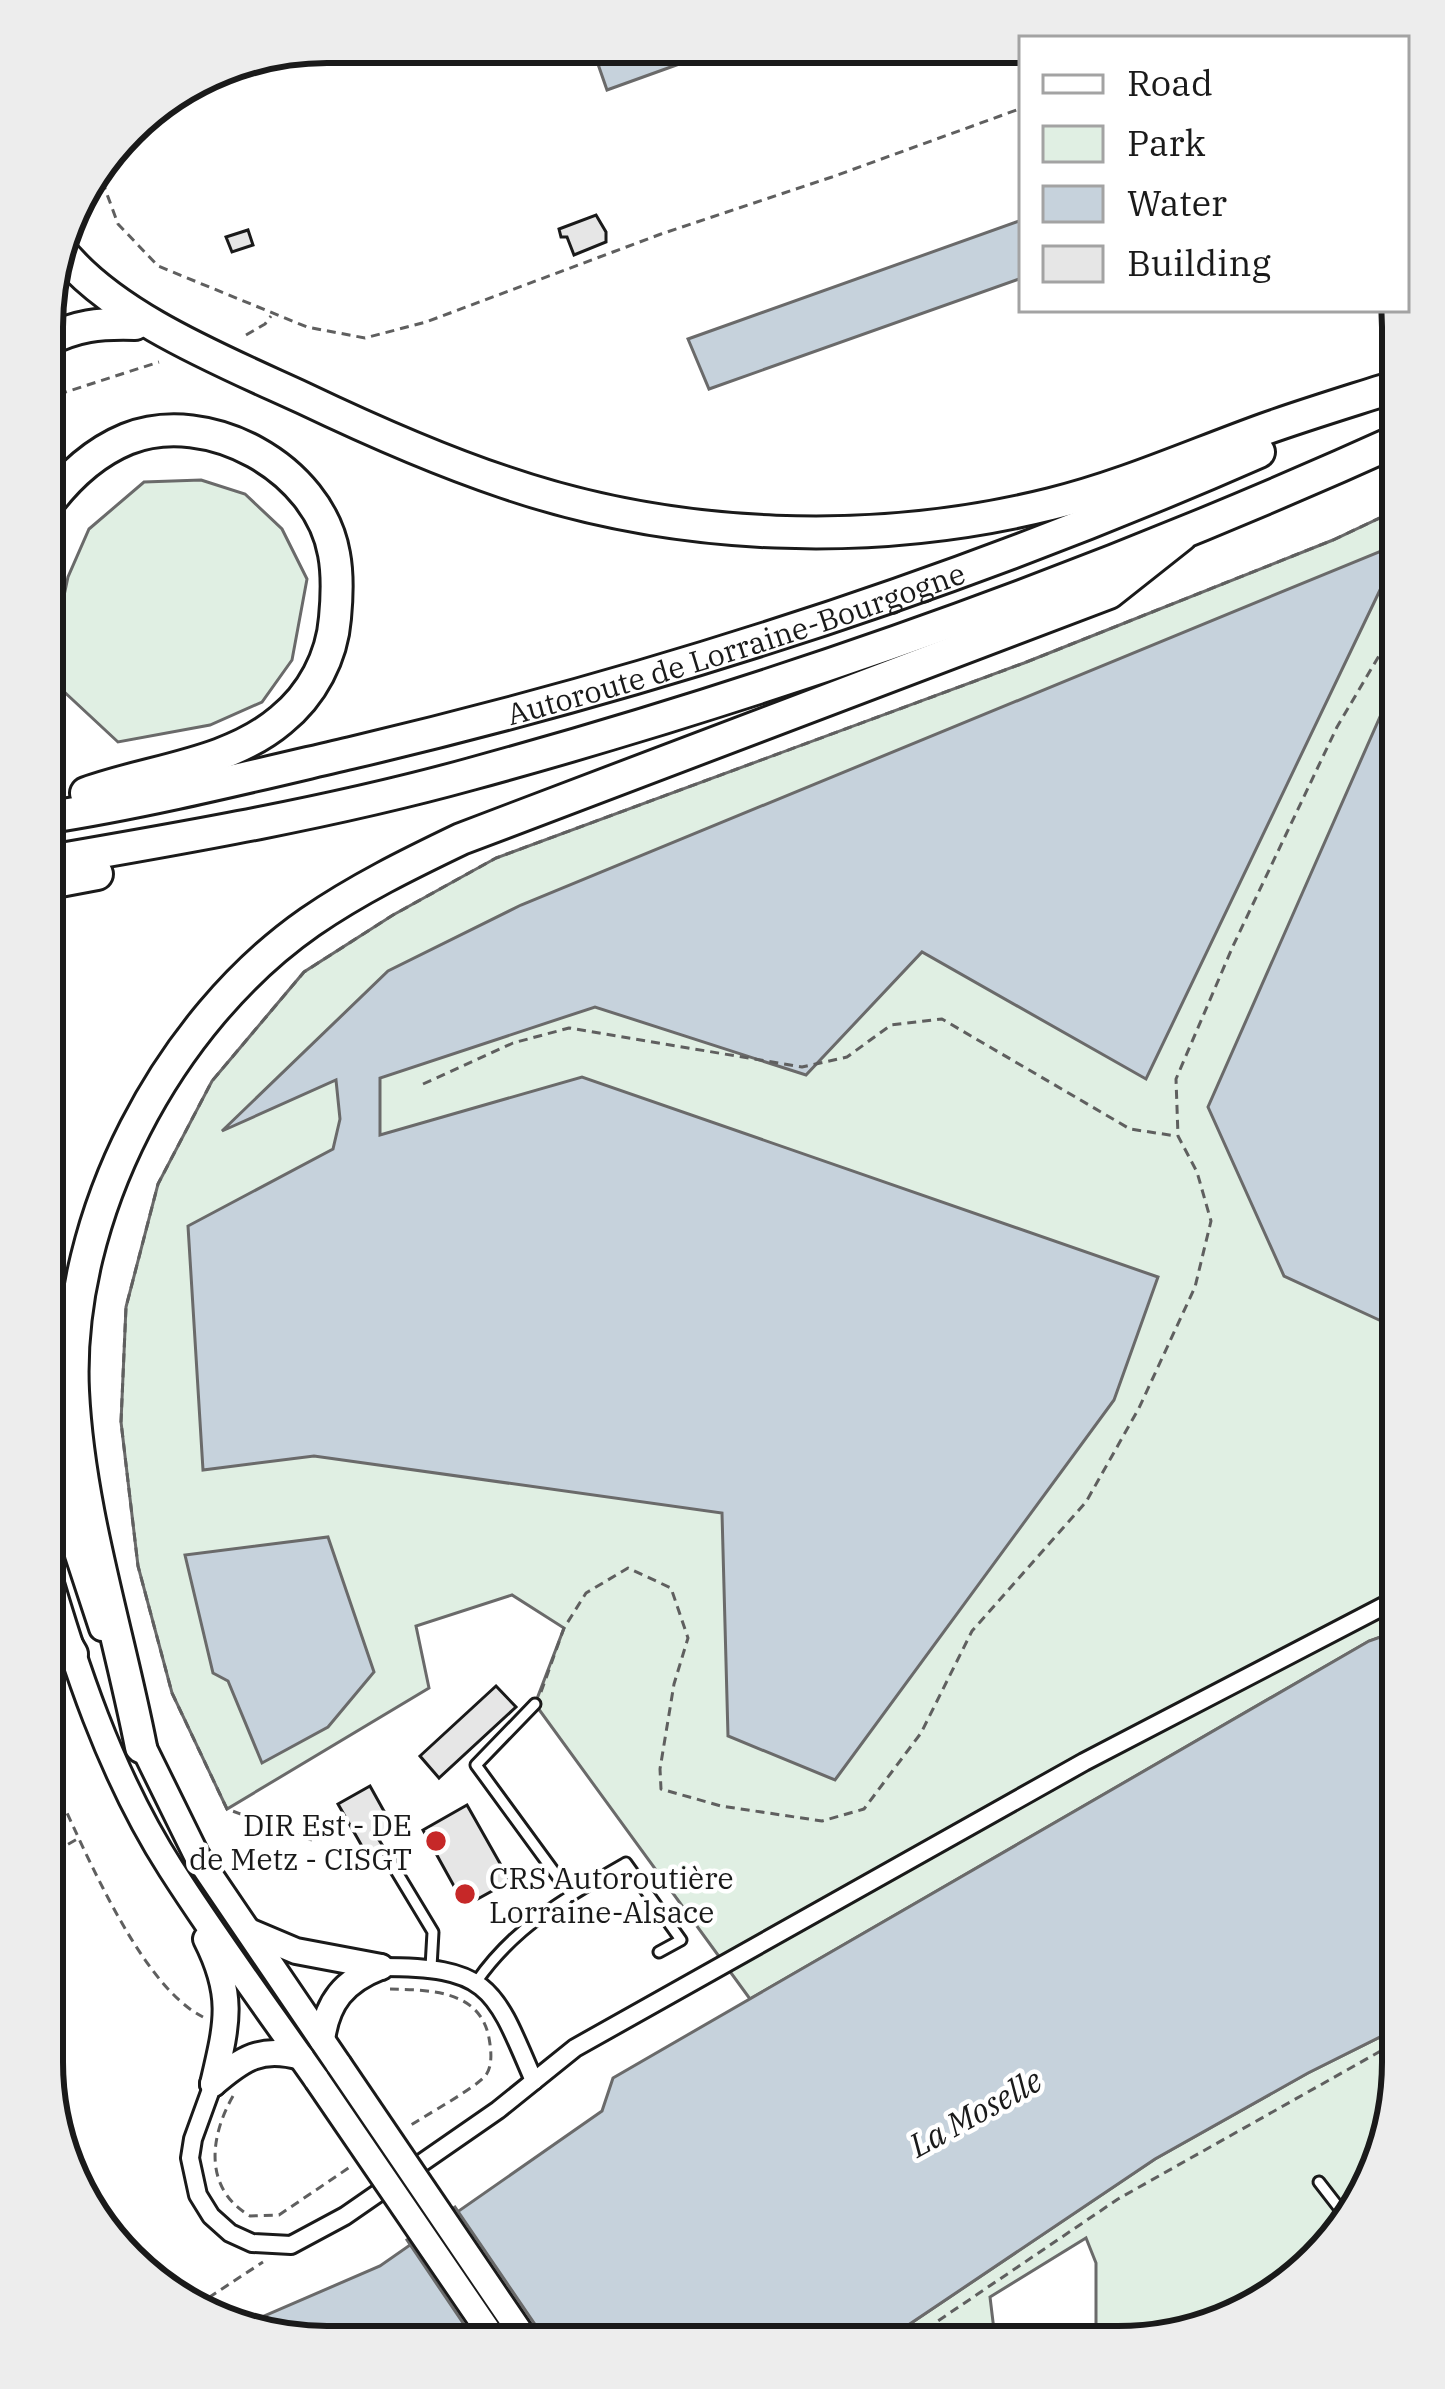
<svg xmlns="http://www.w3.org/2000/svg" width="1445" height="2389" viewBox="0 0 1445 2389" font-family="'IBM Plex Serif',serif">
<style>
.green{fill:#e0efe3;stroke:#6a6a6a;stroke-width:3}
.water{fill:#c6d2dc;stroke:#6a6a6a;stroke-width:3}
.pier{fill:#fff;stroke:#6a6a6a;stroke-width:3}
.building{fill:#e6e6e6;stroke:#1a1a1a;stroke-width:3}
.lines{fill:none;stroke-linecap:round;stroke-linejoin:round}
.service-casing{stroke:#1a1a1a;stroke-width:15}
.minor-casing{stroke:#1a1a1a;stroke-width:22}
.secondary-casing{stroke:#1a1a1a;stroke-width:30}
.motorway-casing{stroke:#1a1a1a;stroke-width:36}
.path{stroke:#5f5f5f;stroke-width:3;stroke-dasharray:9 6;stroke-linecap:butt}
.service{stroke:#fff;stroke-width:9}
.minor{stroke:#fff;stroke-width:16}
.secondary{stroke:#fff;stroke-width:24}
.motorway{stroke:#fff;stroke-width:30}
.secondary-bridge-casing{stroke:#1a1a1a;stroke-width:30;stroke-linecap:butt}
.secondary-bridge{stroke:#fff;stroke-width:24}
.poi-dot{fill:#c62828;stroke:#fff;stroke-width:4.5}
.labels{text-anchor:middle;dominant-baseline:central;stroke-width:9;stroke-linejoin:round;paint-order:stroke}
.street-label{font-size:30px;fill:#1a1a1a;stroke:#fff}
.poi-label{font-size:30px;fill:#1a1a1a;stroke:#fff;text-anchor:end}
.water-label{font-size:33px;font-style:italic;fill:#1a1a1a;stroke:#fff}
.rim{fill:none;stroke:#1a1a1a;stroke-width:6}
</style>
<rect width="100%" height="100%" fill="#fff"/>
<g class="green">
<path d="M201 480 245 494 282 529 307 579 292 660 262 702 210 725 118 742 60 688 44 689 68 577 89 529 144 482Z"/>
<path d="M1403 507V1629L1369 1641 750 1999 535 1704 564 1628 512 1595 416 1626 429 1688 227 1809 172 1693 138 1566 121 1422 126 1307 158 1184 212 1081 304 972 393 915 496 858 1024 663 1333 540Z"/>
<path d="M1402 2026V2082L1345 2235 1227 2326 1119 2347H1044L1096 2326V2263L1086 2238 990 2297 994 2330 991 2347 877 2346 1155 2159 1308 2073Z"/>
</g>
<g class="water">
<path d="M591 44 732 45 607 90Z"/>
<path d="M1022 220V278L709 389 688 339Z"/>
<path d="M1403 542 1146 1079 922 952 806 1075 595 1007 380 1078V1135L582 1077 1158 1277 1114 1400 835 1780 728 1736 722 1513 314 1456 203 1470 188 1226 333 1149 340 1119 336 1080 222 1131 388 971 521 905Z"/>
<path d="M1403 684V1331L1284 1276 1208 1107 1383 710Z"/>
<path d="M328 1537 374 1672 328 1727 262 1763 228 1681 213 1673 185 1555Z"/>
<path d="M1403 1629 1402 2026 1308 2073 1155 2159 877 2346 289 2344 243 2325 380 2266 602 2111 613 2078 1369 1641Z"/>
</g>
<path class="pier" d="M455 2207 549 2345H478L407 2240Z"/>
<g class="building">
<path d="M596 215 606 232V242L574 255 567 237H561L559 229Z"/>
<path d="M248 230 253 245 232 252 226 237Z"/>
<path d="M496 1686 516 1707 439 1778 420 1756Z"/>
<path d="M370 1786 395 1831 379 1840 383 1846 367 1855 338 1804Z"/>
<path d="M467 1805 510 1881 465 1906 423 1830Z"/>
</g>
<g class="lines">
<g class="service-casing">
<g id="service">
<path d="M535 1704 476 1765 571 1895"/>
<path d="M389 1859 433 1932 431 1967"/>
<path d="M477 1981C515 1926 570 1895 626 1863L681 1940 659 1952"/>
<path d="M1319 2182 1350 2222"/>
</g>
</g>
<g class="minor-casing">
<g id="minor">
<path d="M381 1967C490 1967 494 1987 534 2081"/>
<path d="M213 2084 193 2139 190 2158 198 2195 211 2216 230 2233 252 2243 291 2245 345 2216 498 2110 575 2048 1084 1762 1403 1596"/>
</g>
</g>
<g class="secondary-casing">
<g id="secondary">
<path d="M43 1418 78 1555 102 1628"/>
<path d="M43 1556C74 1664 110 1774 171 1869 217 1941 268 2010 317 2080"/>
<path d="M135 1730 197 1856 339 2065"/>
<path d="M251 1932 296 1951 381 1967"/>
<path d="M206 1939C235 1996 227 2024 213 2084"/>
<path d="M322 2040C327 2002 344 1981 380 1967"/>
<path d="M213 2084C243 2058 261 2046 301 2057"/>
</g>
</g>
<g class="motorway-casing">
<g id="motorway">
<path d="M58 247C110 316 225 362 303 398 368 429 435 459 504 482 676 541 874 548 1051 504 1124 486 1193 455 1265 429 1310 413 1357 399 1403 384"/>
<path d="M44 342C76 325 100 323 135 324"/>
<path d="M44 509C65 480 93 453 127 439 208 407 319 468 334 554 338 575 337 597 335 618 332 657 312 695 281 720 228 765 149 770 86 793"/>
<path id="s1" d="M44 818C148 802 252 776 355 752 664 679 968 580 1259 452"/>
<path d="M44 862C184 838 334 812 471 774 789 687 1103 574 1403 438"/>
<path d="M44 884 97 874"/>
<path d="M43 1604 72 1654"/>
<path d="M141 1747C118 1629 79 1512 73 1391 65 1216 168 1021 310 922 358 889 409 864 461 839L1109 593 1181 536"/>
</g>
</g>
<g class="path">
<path d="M97 167 118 224 158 266 307 327 365 338 426 322 661 234 832 177 1022 108"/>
<path d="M246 335 265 324 271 316"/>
<path d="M44 399 159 362"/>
<path d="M423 1084 513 1043 569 1028 802 1067 847 1057 891 1025 942 1019 1130 1129 1176 1136"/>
<path d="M541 1692 564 1628 586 1593 628 1568 671 1588 688 1638 674 1684 660 1769 661 1789 721 1806 822 1821 864 1809 921 1733 972 1631 1086 1502 1139 1408 1195 1287 1211 1221 1197 1172 1178 1136 1176 1079 1233 946 1337 727 1403 615"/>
<path d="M42 1759C76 1828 135 1983 203 2017"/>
<path d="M312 1840 227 1809 172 1693 138 1566 121 1422 126 1307 158 1184 212 1081 304 972 393 915 496 858 1024 663 1333 540 1403 507"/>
<path d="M42 1859 79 1838"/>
<path d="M390 1989C430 1990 480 1990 489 2038 491 2049 493 2065 486 2075 476 2088 424 2116 408 2127"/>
<path d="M233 2096C209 2138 204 2189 250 2216L279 2215 350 2167"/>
<path d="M196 2306 263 2262"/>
<path d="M901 2346 1118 2199 1402 2039"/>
</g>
<use href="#service" class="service"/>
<use href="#minor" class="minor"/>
<use href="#secondary" class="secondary"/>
<use href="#motorway" class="motorway"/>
<g class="secondary-bridge-casing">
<g id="secondary-bridge">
<path d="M339 2065 529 2345"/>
<path d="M317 2080 498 2345"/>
</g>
</g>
<use href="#secondary-bridge" class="secondary-bridge"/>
</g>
<g class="poi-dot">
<circle cx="436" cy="1841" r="12"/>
<circle cx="465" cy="1894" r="12"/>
</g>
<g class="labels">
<g class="street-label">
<text stroke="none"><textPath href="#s1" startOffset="714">Autoroute de Lorraine-Bourgogne</textPath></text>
</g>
<g class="poi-label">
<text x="412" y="1824">DIR Est - DE<tspan x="412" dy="34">de Metz - CISGT</tspan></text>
<text x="489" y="1877" text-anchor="start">CRS Autoroutière<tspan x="489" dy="34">Lorraine-Alsace</tspan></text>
</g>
<g class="water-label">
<text transform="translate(975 2112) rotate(-29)">La Moselle</text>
</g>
</g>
<path d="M0 0H1445V2389H0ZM327 63H1118A264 264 0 0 1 1382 327V2062A264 264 0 0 1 1118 2326H327A264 264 0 0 1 63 2062V327A264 264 0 0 1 327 63Z" fill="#ededed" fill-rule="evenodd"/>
<path class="rim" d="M327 63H1118A264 264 0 0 1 1382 327V2062A264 264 0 0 1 1118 2326H327A264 264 0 0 1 63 2062V327A264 264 0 0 1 327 63Z"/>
<rect x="1019" y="36" width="390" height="276" fill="#ffffff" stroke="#a3a3a3" stroke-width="3"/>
<rect x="1043" y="75" width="60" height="18" fill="#ffffff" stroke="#a3a3a3" stroke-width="3"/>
<text x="1127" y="96" font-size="36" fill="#1a1a1a">Road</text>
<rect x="1043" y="126" width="60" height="36" fill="#e0efe3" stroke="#a3a3a3" stroke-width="3"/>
<text x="1127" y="156" font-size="36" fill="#1a1a1a">Park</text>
<rect x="1043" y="186" width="60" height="36" fill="#c6d2dc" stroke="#a3a3a3" stroke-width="3"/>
<text x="1127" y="216" font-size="36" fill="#1a1a1a">Water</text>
<rect x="1043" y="246" width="60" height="36" fill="#e6e6e6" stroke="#a3a3a3" stroke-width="3"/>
<text x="1127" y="276" font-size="36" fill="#1a1a1a">Building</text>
</svg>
